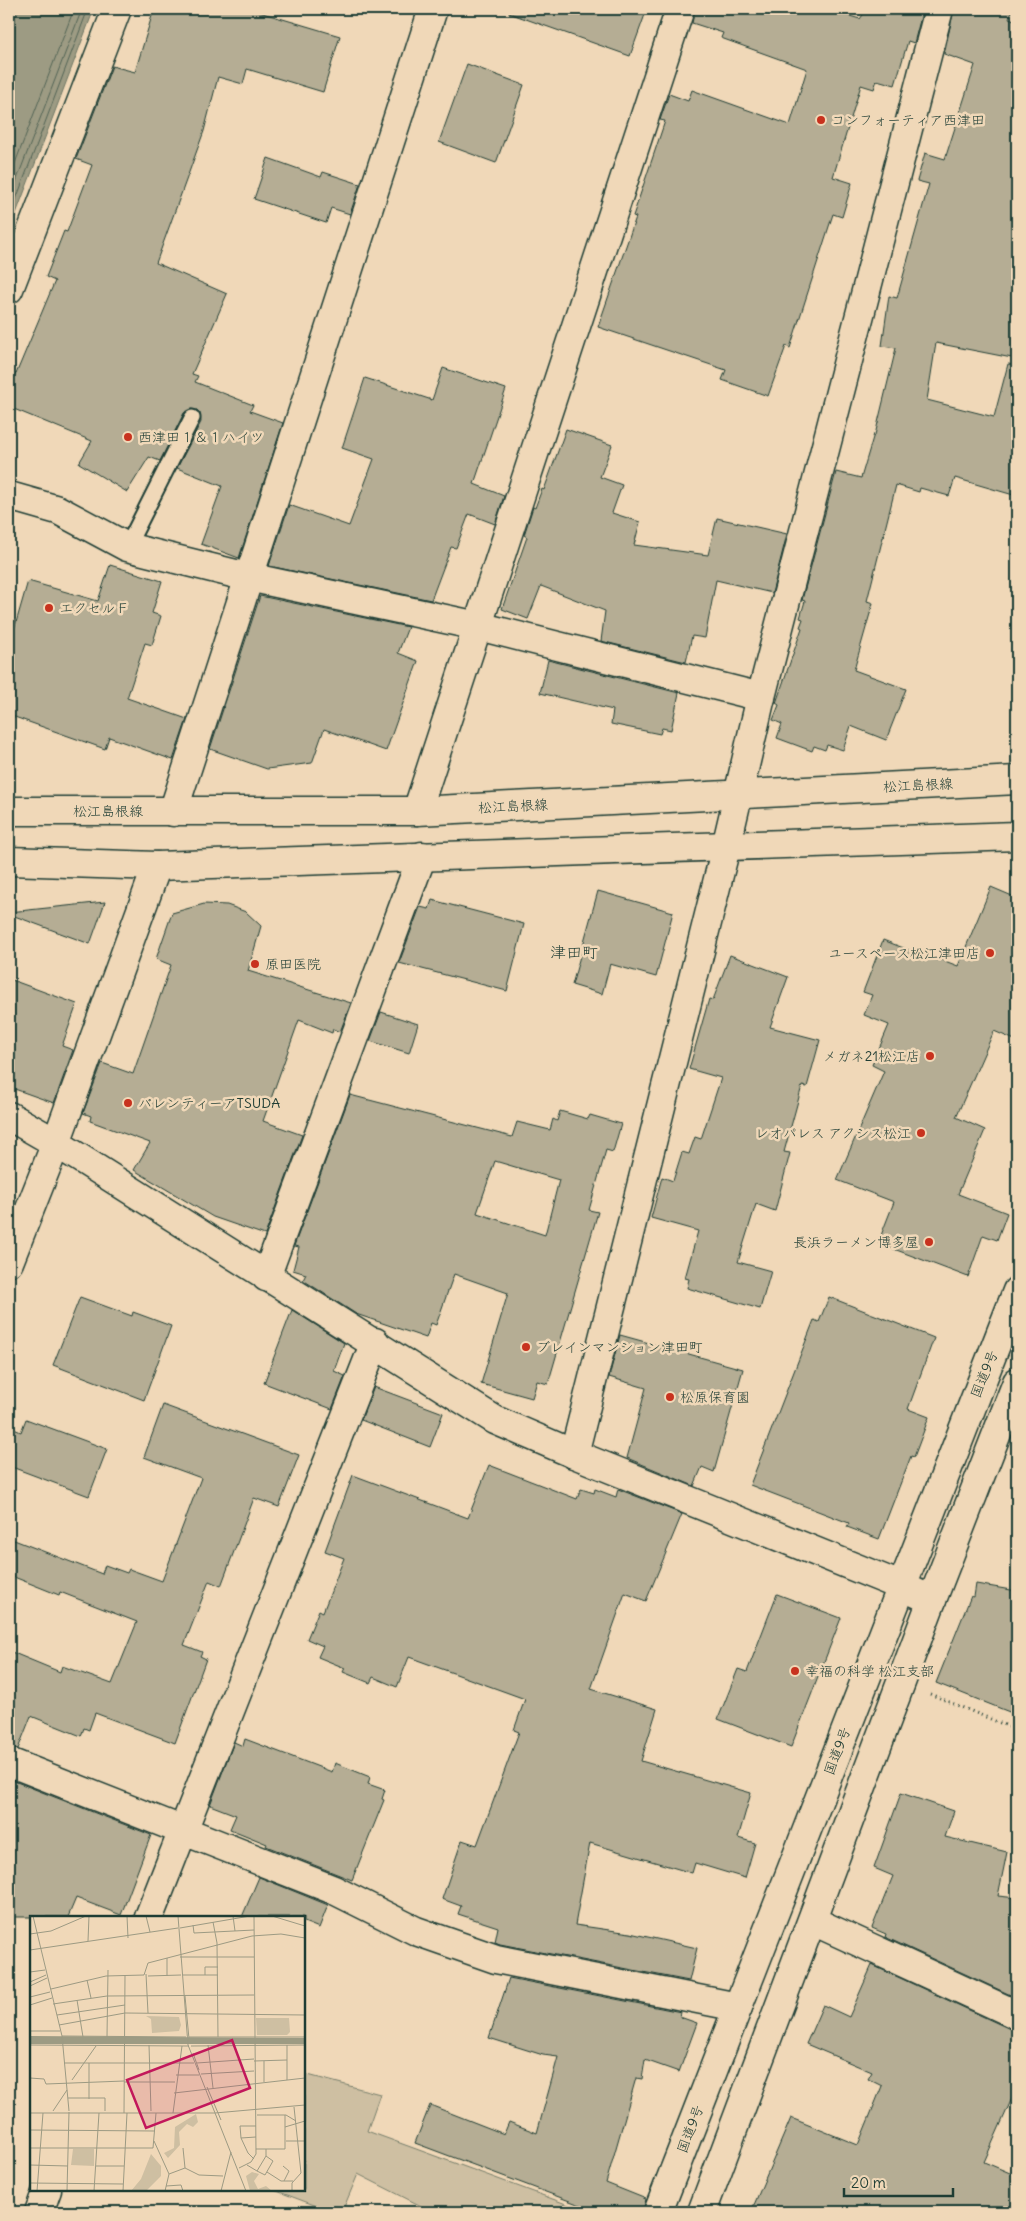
<svg xmlns="http://www.w3.org/2000/svg" width="1026" height="2221" viewBox="0 0 1026 2221" font-family="Delius,'Klee One',sans-serif">
<style>
.green{fill:#cebfa2;stroke:#767e6b}
.water{fill:#9d9b83;stroke:#6b7563}
.lines{fill:none;stroke-linecap:round;stroke-linejoin:round}
.shore{stroke:#516354;stroke-width:1}
.building{fill:#b5ad94;stroke:#1f3d34;fill-rule:evenodd}
.lane-casing{stroke:#1f3d34;stroke-width:19}
.street-casing{stroke:#1f3d34;stroke-width:31}
.primary-casing{stroke:#1f3d34;stroke-width:31}
.highway-casing{stroke:#1f3d34;stroke-width:31}
.path{stroke:#1f3d34;stroke-width:3;stroke-dasharray:1 4;stroke-linecap:butt}
.lane{stroke:#f0d8b8;stroke-width:15}
.street{stroke:#f0d8b8;stroke-width:28}
.primary{stroke:#f0d8b8;stroke-width:28}
.highway{stroke:#f0d8b8;stroke-width:28}
.poi-dot{fill:#c8321e;stroke:#f0d8b8;stroke-width:2}
.labels{text-anchor:middle;dominant-baseline:central;stroke-width:5;stroke-linejoin:round;paint-order:stroke}
.poi-label{font-size:14px;fill:#1f3d34;stroke:#f0d8b8;text-anchor:start}
.street-label{font-size:14px;fill:#1f3d34;stroke:#f0d8b8}
.quarter-label{font-size:16px;fill:#1f3d34;stroke:#f0d8b8}
.inset-road{fill:none;stroke:#9c9a83;stroke-width:1}
.view{fill:#c2185b;fill-opacity:0.15;stroke:#c2185b;stroke-width:2.5}
.inset-edge{fill:none;stroke:#1f3d34;stroke-width:2.5}
</style>
<rect width="100%" height="100%" fill="#f0d8b8"/>
<filter id="ink" filterUnits="userSpaceOnUse"><feTurbulence type="fractalNoise" baseFrequency=".02" numOctaves="2"/><feDisplacementMap in="SourceGraphic" scale="10" xChannelSelector="R" yChannelSelector="G"/><feConvolveMatrix kernelMatrix="1 2 1 2 8 2 1 2 1" color-interpolation-filters="sRGB"/></filter>
<g filter="url(#ink)">
<path class="green" d="M304 2074 380 2094 367 2131 588 2212H433L358 2174 342 2212H333L274 2190H304Z"/>
<path class="water" d="M9 9H94L9 232Z"/>
<g class="lines">
<g class="shore">
<path d="M9 179 74 9"/>
<path d="M9 200 82 9"/>
<path d="M9 218 88 9"/>
</g>
</g>
<g class="building">
<path d="M154 9H249L340 36 323 92 247 69 243 84 218 77 204 131 156 263 227 294 192 374 198 376 195 382 253 405 250 411 283 423 239 558 201 544 222 486 177 468 201 422 200 413 197 410 191 409 184 413 160 461 149 457 127 492 79 463 92 441 9 407V371L16 374 55 281 46 277 64 231 67 232 92 165 76 159 112 66 135 72Z"/>
<path d="M510 9H647L630 56 509 13Z"/>
<path d="M695 9H826L860 19 867 9H923L914 43 908 41 895 85 877 80 874 89 861 85 833 177 852 183 842 217 833 214 790 348 786 346 768 396 722 380 726 370 598 327 636 217 633 216 665 121 660 120 669 94 688 101 692 90 790 125 807 69 721 38 723 33 692 23Z"/>
<path d="M954 9H1013L1009 18 1017 21V359L936 343 927 400 994 417 1008 364 1017 365V496L955 478 949 496 920 488 919 492 896 485 867 601 873 603 854 670 906 689 886 740 851 726 843 750 827 745 825 750 814 746 812 751 777 738 782 724 773 720 779 705 776 703 802 628 800 627 803 619 800 618 805 601 802 600 836 472 861 478 874 434 875 435 896 348 882 346 889 296 897 298 929 184 917 181 925 153 945 159 975 65 944 54Z"/>
<path d="M467 64 524 85 496 163 439 142Z"/>
<path d="M268 158 321 177 323 172 360 184 350 214 331 208 326 223 254 199Z"/>
<path d="M443 368 506 389 474 484 504 496 495 524 469 514 456 548 451 547 431 600 269 566 289 505 349 526 374 459 342 448 365 378 432 400Z"/>
<path d="M566 429 612 445 600 477 622 485 612 513 640 522 634 545 708 555 717 518 787 534 772 593 716 580 705 638 692 636 686 662 601 641 605 611 541 586 528 619 502 609 527 537 524 535 533 507 535 508 542 489 544 490Z"/>
<path d="M110 565 162 581 152 613 161 616 152 645 145 643 127 698 187 719 173 760 109 737 105 749 9 715V647L28 581 98 601Z"/>
<path d="M260 596 408 627 398 653 418 661 386 751 324 729 312 763 267 769 210 749Z"/>
<path d="M548 660 679 693 671 730 662 728 660 734 611 724 613 710 540 693Z"/>
<path d="M991 887 1017 898V1041L994 1031 956 1117 985 1130 958 1194 1007 1213 997 1240 983 1235 968 1277 878 1243 894 1202 837 1180 884 1071 872 1065 889 1025 864 1015 872 995 863 992 883 940 929 958V955L958 966Z"/>
<path d="M598 891 673 912 656 977 610 964 602 994 572 985Z"/>
<path d="M432 900 524 924 507 991 399 963 420 907 429 909Z"/>
<path d="M105 902 90 944 9 914V912Z"/>
<path d="M204 904 227 905 246 912 261 926 248 971 351 1003 340 1032 333 1029 332 1033 299 1020 263 1121 302 1135 265 1235 213 1217 134 1170 150 1143 90 1121 91 1116 83 1113 102 1063 133 1074 171 965 156 959 172 913Z"/>
<path d="M730 955 788 977 770 1027 820 1040 807 1087 802 1086 784 1152 790 1153 775 1211 756 1204 738 1262 771 1271 760 1309 687 1288 689 1279 685 1278 698 1231 651 1218 662 1177 673 1181 682 1152 689 1154 695 1137 701 1139 721 1078 689 1069 709 999 713 1000Z"/>
<path d="M9 979 77 1004 62 1046 73 1050 54 1103 9 1087Z"/>
<path d="M381 1012 418 1024 409 1053 370 1041Z"/>
<path d="M350 1095 512 1137 517 1122 550 1130 553 1119 557 1121 560 1111 588 1119 590 1115 621 1124 613 1152 606 1150 589 1210 598 1212 548 1384 537 1381 532 1398 481 1384 508 1293 454 1274 436 1325 431 1323 426 1338 356 1314 303 1280 306 1274 293 1270 299 1247 294 1246ZM495 1161 559 1180 545 1235 477 1213Z"/>
<path d="M80 1297 132 1316 133 1312 171 1326 144 1400 53 1365Z"/>
<path d="M829 1297 934 1338 908 1409 929 1417 914 1457 911 1456 879 1539 847 1527 849 1523 750 1485 814 1320 819 1322Z"/>
<path d="M292 1310 344 1343 334 1371 345 1376 332 1409 264 1383Z"/>
<path d="M620 1335 743 1369 714 1472 702 1467 694 1486 627 1458 646 1388 609 1377Z"/>
<path d="M374 1387 443 1413 430 1447 361 1420Z"/>
<path d="M163 1405 299 1455 279 1507 254 1498 221 1586 209 1581 184 1645 202 1652 200 1656 206 1659 175 1743 95 1713 89 1730 84 1728 81 1736 31 1716 18 1749 9 1747V1651L60 1672 62 1666 112 1684 137 1622 60 1592 59 1595 9 1575V1538L102 1574 105 1565 127 1573 129 1569 162 1581 201 1478 144 1457Z"/>
<path d="M26 1419 107 1449 89 1496 9 1466V1427L21 1432Z"/>
<path d="M489 1465 577 1499 581 1489 594 1493 595 1489 616 1497 618 1489 682 1514 646 1601 625 1593 591 1689 657 1709 641 1761 751 1793 738 1838 755 1843 745 1878 695 1863 692 1873 590 1843 575 1925 630 1933 697 1948 689 1981 500 1944 495 1942 498 1927 458 1914 461 1906 442 1899 462 1840 477 1845 519 1732 514 1730 525 1699 409 1657 397 1687 373 1677 370 1683 343 1672 345 1668 318 1657 323 1646 307 1639 319 1610 323 1612 344 1558 325 1551 353 1475 468 1518Z"/>
<path d="M976 1584 1017 1591V1715L936 1683 971 1596 974 1597Z"/>
<path d="M777 1594 841 1618 791 1747 718 1719 738 1669 747 1672Z"/>
<path d="M245 1739 332 1772 335 1763 370 1777 368 1784 385 1790 382 1799 384 1800 352 1880 266 1846 267 1844 230 1829 236 1815 210 1805 234 1742 243 1746Z"/>
<path d="M9 1779 151 1835 121 1915 76 1898 68 1917H9Z"/>
<path d="M901 1793 954 1811 945 1837 1007 1852 998 1896 1017 1898 1015 1937 1017 1938V1998L885 1937 886 1934 872 1928 893 1876 874 1868Z"/>
<path d="M259 1877 328 1905 319 1928 304 1922V1917H242Z"/>
<path d="M872 1965 1010 2029 1017 2030V2087L984 2162 1017 2176V2212H751L791 2118 858 2145 882 2086 868 2079 872 2072 806 2044 823 2005 849 2017Z"/>
<path d="M509 1978 681 2012 680 2017 697 2023 679 2072 645 2060 642 2079 636 2078 606 2183 646 2199 643 2212H599L415 2143 430 2105 504 2134 509 2122 537 2133 558 2057 543 2055 489 2038Z"/>
</g>
<g class="lines">
<g class="lane-casing">
<path id="lane" d="M127 547 192 418"/>
</g>
<g class="street-casing">
<g id="street">
<path d="M9 289 117 9"/>
<path d="M9 496 58 510 127 547 248 577 478 626 761 697"/>
<path d="M417 811 680 9"/>
<path d="M173 812 433 9"/>
<path d="M9 1116 56 1143 495 1420 574 1454 901 1586 932 1600"/>
<path d="M9 1262 56 1143 157 866"/>
<path d="M266 1277 422 856"/>
<path d="M574 1454 726 847 761 697 939 9"/>
<path d="M9 1762 334 1890 416 1931 496 1959 738 2007"/>
<path d="M149 1917 375 1342"/>
<path d="M813 1921 1017 2015"/>
<path d="M39 2212 47 2190"/>
</g>
</g>
<g class="primary-casing">
<g id="primary">
<path d="M9 811H417L1017 780"/>
<path d="M9 861 157 866 1017 836"/>
</g>
</g>
<g class="highway-casing">
<g id="highway">
<path d="M658 2212 1017 1291"/>
<path d="M702 2212 932 1600 1017 1382"/>
</g>
</g>
<path class="path" d="M930 1694 1017 1730"/>
<use href="#lane" class="lane"/>
<use href="#street" class="street"/>
<use href="#primary" class="primary"/>
<use href="#highway" class="highway"/>
</g>
</g>
<g class="poi-dot">
<circle cx="821" cy="120" r="5"/>
<circle cx="128" cy="437" r="5"/>
<circle cx="49" cy="608" r="5"/>
<circle cx="990" cy="953" r="5"/>
<circle cx="255" cy="964" r="5"/>
<circle cx="930" cy="1056" r="5"/>
<circle cx="128" cy="1103" r="5"/>
<circle cx="921" cy="1133" r="5"/>
<circle cx="929" cy="1242" r="5"/>
<circle cx="526" cy="1347" r="5"/>
<circle cx="670" cy="1397" r="5"/>
<circle cx="795" cy="1671" r="5"/>
</g>
<g class="labels">
<g class="poi-label">
<text x="831" y="120">コンフォーティア西津田</text>
<text x="138" y="437">西津田１＆１ハイツ</text>
<text x="59" y="608">エクセルＦ</text>
<text x="980" y="953" text-anchor="end">ユースペース松江津田店</text>
<text x="265" y="964">原田医院</text>
<text x="920" y="1056" text-anchor="end">メガネ21松江店</text>
<text x="138" y="1103">バレンティーアTSUDA</text>
<text x="911" y="1133" text-anchor="end">レオパレス アクシス松江</text>
<text x="919" y="1242" text-anchor="end">長浜ラーメン博多屋</text>
<text x="536" y="1347">ブレインマンション津田町</text>
<text x="680" y="1397">松原保育園</text>
<text x="805" y="1671">幸福の科学 松江支部</text>
</g>
<g class="street-label">
<text transform="translate(918 785) rotate(-3)">松江島根線</text>
<text transform="translate(513 806) rotate(-3)">松江島根線</text>
<text x="108" y="811">松江島根線</text>
<text transform="translate(984 1374) rotate(-68)">国道9号</text>
<text transform="translate(837 1751) rotate(-69)">国道9号</text>
<text transform="translate(690 2129) rotate(-69)">国道9号</text>
</g>
<g class="quarter-label">
<text x="574" y="952">津田町</text>
</g>
</g>
<g transform="translate(30 1916)">
<rect width="275" height="275" fill="#f0d8b8"/>
<path d="M116 100 149 101 151 109 149 115 122 117 121 103ZM226 102H259L260 116 257 119H227ZM166 198 168 206 163 211 157 208 149 216 150 229 138 242 134 237 144 232 145 211ZM43 233H64V250L41 249ZM121 238 131 250V260L116 275H101L111 263ZM222 256 229 258 224 265 228 273 236 270 242 275H220L216 260Z" fill="#cebfa2"/>
<path d="M0 120 275 122V128H0Z" fill="#9d9b83"/>
<path class="inset-road" d="M3 0 32 120 39 195M97 0 98 22M116 0 120 16M148 0 158 129 216 275M203 0 205 15M242 0 275 10M183 6 187 27 188 121M163 9 164 17 224 14M150 12 220 0M0 18 21 15 56 0M58 25 59 0M0 34 148 12M150 41H224M137 42V60M0 56 15 54M116 58 118 97M153 59H188M175 59V51H188M118 60 151 59M57 64 61 82M0 66 16 59M0 70 17 62M21 73 76 60 114 59 118 47 222 20 251 18 275 22M155 80 159 123M0 81 20 76M47 84 53 121M23 88 77 80 224 79M0 89 22 82M27 99 95 89M29 109 95 97 275 99M0 115H30M32 120 156 121M77 121 78 54M159 121H275M0 129 159 130M119 129 121 195M178 129 183 172M257 129V164M161 130 275 129M163 137 169 154M224 145 257 144M234 145V166M34 147H164M167 147 224 143M171 158 224 155M146 159H169M0 162 14 163 16 168 94 165M42 164 66 130M94 166H145M177 171 191 204M144 177 275 162M38 182H75V195M59 183V147M23 195 37 174M0 197H185L275 189M94 197 95 59M143 197 152 130M227 199H256L266 205M255 211 275 205M0 214 125 215M211 222 210 210H226M124 225 139 258M256 225H275M0 232H123L126 197M153 232 155 252M226 233H255V199M224 243 218 237 211 222 226 221M0 249 38 250M217 249 227 255 236 240V233M66 250H94M253 250 259 255 254 265M209 252 221 246 226 238 224 0M227 255 235 259 243 245 236 240M237 256 251 265H263M0 267 93 268M136 270 151 269 153 275M7 275 13 197M37 275 39 196M64 275 69 197M93 275 97 197M135 275 139 258 155 252 169 259 193 260M191 275 201 236M262 275V267L271 257 264 191"/>
<path class="view" d="M202 124 220 172 116 212 97 164Z"/>
<rect width="275" height="275" class="inset-edge"/>
</g>
<rect width="1026" height="2221" fill="none" stroke="#f0d8b8" stroke-width="30"/>
<rect x="15" y="15" width="996" height="2191" fill="none" stroke="#1f3d34" stroke-width="2" filter="url(#ink)"/>
<path d="M844 2188v8h109v-8" fill="none" stroke="#1f3d34" stroke-width="2.5"/>
<text x="851" y="2188" font-size="15" fill="#1f3d34" stroke="#f0d8b8" stroke-width="4" paint-order="stroke">20 m</text>
</svg>
